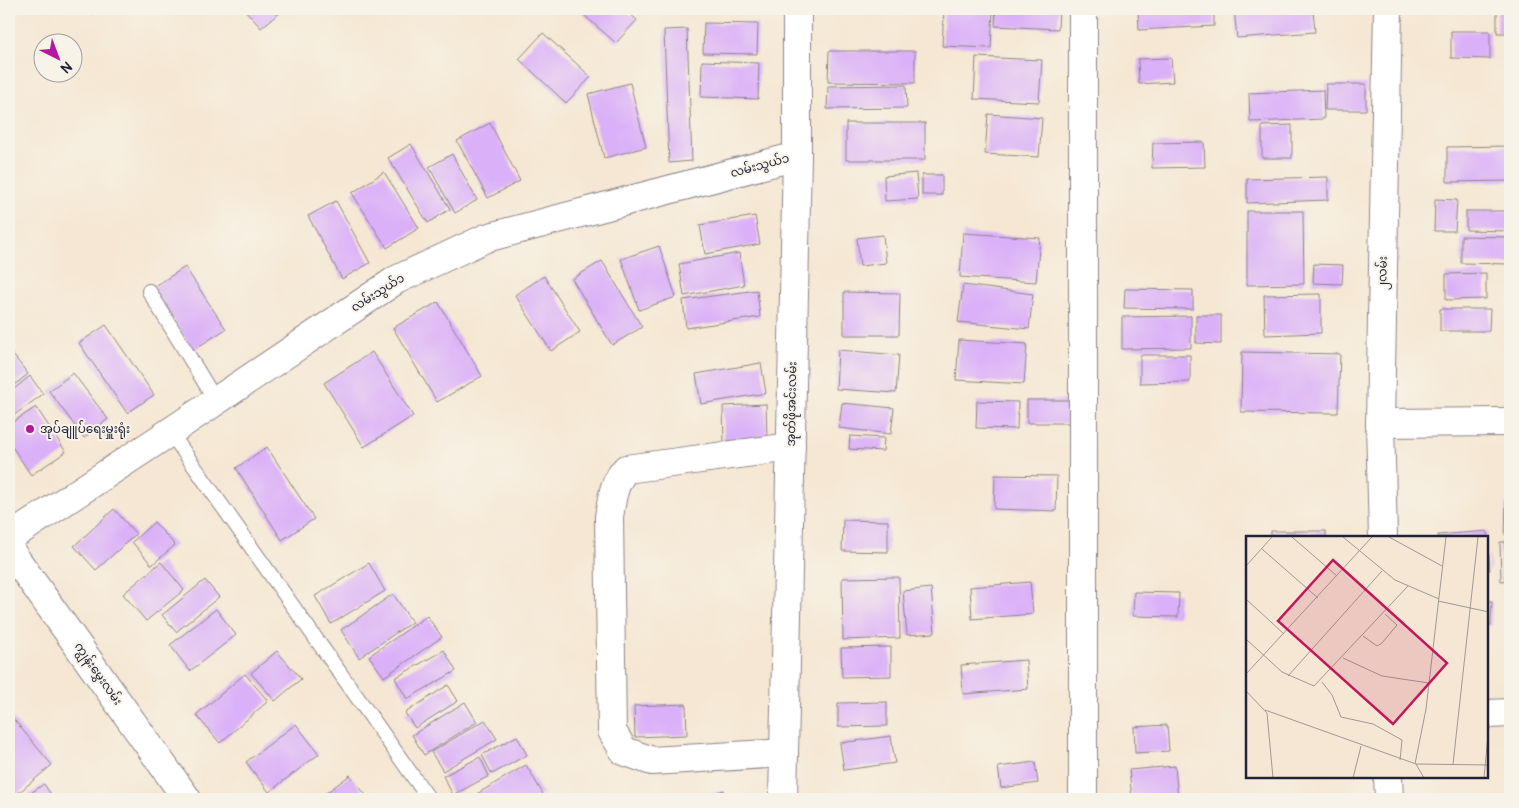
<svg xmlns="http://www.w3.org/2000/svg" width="1519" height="808" viewBox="0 0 1519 808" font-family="Pangolin,'Noto Sans Myanmar',sans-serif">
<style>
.building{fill:#dab0f8}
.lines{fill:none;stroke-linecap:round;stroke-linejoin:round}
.service-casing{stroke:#8c8487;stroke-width:16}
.minor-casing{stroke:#8c8487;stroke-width:30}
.tertiary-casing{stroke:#8c8487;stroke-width:30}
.service{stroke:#fff;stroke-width:14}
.minor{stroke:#fff;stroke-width:28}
.tertiary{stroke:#fff;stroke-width:28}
.poi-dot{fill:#b5179e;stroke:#f7f3e8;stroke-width:2}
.labels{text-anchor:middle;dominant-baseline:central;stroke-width:4;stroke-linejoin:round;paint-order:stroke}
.street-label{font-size:12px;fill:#22223b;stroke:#f7f3e8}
.poi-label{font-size:12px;fill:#22223b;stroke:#f7f3e8;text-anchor:start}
.inset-road{fill:none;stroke:#a19896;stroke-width:1}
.view{fill:#c2185b;fill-opacity:0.15;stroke:#c2185b;stroke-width:2.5}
.inset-edge{fill:none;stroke:#22223b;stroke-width:2.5}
</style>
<rect width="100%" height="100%" fill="#f7f3e8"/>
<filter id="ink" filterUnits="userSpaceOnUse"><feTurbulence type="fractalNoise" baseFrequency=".02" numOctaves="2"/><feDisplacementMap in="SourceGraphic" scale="10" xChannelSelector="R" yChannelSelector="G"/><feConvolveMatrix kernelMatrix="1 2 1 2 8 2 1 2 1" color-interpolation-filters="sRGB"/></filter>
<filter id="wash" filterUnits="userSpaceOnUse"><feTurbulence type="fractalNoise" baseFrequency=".0096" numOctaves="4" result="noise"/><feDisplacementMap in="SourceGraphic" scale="20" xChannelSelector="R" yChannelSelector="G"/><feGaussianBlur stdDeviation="1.12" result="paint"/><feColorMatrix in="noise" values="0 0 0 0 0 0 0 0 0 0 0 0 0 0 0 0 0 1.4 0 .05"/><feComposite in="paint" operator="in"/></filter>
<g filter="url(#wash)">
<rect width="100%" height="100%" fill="#f5e7d3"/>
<g id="blocks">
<g class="building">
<path d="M90 9H103L93 14Z"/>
<path d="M244 9H284L261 28Z"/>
<path d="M577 9H624L637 20 616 43Z"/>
<path d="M944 9H993L991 48 942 46Z"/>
<path d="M996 9H1059L1058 29 995 26Z"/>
<path d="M1138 9H1214V26L1139 30Z"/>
<path d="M1234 9H1313L1315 32 1237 38Z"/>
<rect x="1497" y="9" width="13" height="24"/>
<path d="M704 23 758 24 757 54 703 53Z"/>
<path d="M687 29 692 161 669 163 664 30Z"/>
<path d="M1451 31H1490V59L1451 58Z"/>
<path d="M543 33 591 77 566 103 519 59Z"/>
<path d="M829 51H915V83L828 82Z"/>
<path d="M976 57 1042 60 1039 102 974 99Z"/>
<path d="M1171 58 1173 82 1139 84 1138 59Z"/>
<path d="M702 61 759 63 758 99 701 97Z"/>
<path d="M630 83 646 147 604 158 588 94Z"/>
<path d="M1326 84H1366V110H1325Z"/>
<path d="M906 85 907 108 827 109 828 86Z"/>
<path d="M1323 90 1324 119 1250 122 1249 93Z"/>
<path d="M988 114 1042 118 1039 157 985 154Z"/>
<path d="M490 123 520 181 488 198 457 141Z"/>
<rect x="846" y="123" width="79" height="37"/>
<path d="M1292 125V158H1262V126Z"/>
<path d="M1204 142 1205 167 1152 168 1153 143Z"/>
<path d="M411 144 450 209 428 223 388 158Z"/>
<path d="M1510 146V181L1447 182V147Z"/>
<path d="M452 154 477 200 455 213 429 167Z"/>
<path d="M384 172 419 228 387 248 352 193Z"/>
<path d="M916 173 918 199 885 201 884 176Z"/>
<rect x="922" y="175" width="20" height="20"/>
<path d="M1328 177V200L1247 203V179Z"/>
<path d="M1435 199 1457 200 1455 231H1434Z"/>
<path d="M336 201 370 263 342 279 308 216Z"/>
<path d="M1247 211H1303L1304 284 1247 285Z"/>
<path d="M1466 211H1510V231L1466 230Z"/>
<path d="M755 216 760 244 705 254 700 225Z"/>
<path d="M963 233 1040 238 1036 282 960 277Z"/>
<path d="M883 235 886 263 860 266 857 238Z"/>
<path d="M1461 236 1510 237V264L1461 263Z"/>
<path d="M659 246 676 297 639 310 621 259Z"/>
<path d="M739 253 744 285 684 296 679 264Z"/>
<path d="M602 261 642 327 612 345 572 279Z"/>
<path d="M1314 264 1343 265 1342 284 1313 283Z"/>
<path d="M185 267 226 329 193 350 152 288Z"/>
<path d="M1486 273V299L1446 300V274Z"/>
<path d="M544 276 580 332 551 351 515 295Z"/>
<path d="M963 285 1033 294 1029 329 958 322Z"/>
<path d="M1125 289 1193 290V309L1124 308Z"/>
<path d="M757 290 760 317 686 328 683 300Z"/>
<path d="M844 292 900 293 899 335H844Z"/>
<path d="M1321 294V333L1265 335 1264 295Z"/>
<path d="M438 302 482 376 437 402 393 328Z"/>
<path d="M1440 309H1490L1489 331H1440Z"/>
<path d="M1196 315H1221V344L1196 343Z"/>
<path d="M1191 316V348L1122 349V317Z"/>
<path d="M106 325 154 395 127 413 79 343Z"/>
<path d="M959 340 1027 344 1024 384 956 380Z"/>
<path d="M838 350 899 355 896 393 836 389Z"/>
<path d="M10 351 28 374 9 389V352Z"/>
<path d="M372 352 413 416 364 447 324 383Z"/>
<path d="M1242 352 1340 354 1338 413 1241 412Z"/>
<path d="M1140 355H1190V382L1140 383Z"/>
<path d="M761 363 766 393 701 404 696 374Z"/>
<path d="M73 373 108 419 84 438 49 391Z"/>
<path d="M30 376 43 394 9 419V393Z"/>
<rect x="1027" y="400" width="45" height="23"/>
<path d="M977 401 1018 402 1017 429 976 428Z"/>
<path d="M842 403 894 408 891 434 839 428Z"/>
<path d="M766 404 767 440 724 442 723 406Z"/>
<path d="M36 407 66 452 31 475 9 442V425Z"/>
<path d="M850 436 884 438 883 451 849 449Z"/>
<path d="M267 447 314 519 282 540 236 468Z"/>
<path d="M995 475 1057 476 1056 511 994 509Z"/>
<path d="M1506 502H1510V535H1505Z"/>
<path d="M114 509 136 534 96 570 74 546Z"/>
<path d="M843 520 888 521V552L842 551Z"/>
<path d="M154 522 175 545 152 565 132 542Z"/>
<rect x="1271" y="531" width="55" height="6"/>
<path d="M1487 531 1488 537H1438V535Z"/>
<path d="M1500 542H1510V580L1501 581Z"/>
<path d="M1488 555H1489L1490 570H1488Z"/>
<path d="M161 562 184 590 146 621 123 594Z"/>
<path d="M369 563 385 591 331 624 315 596Z"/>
<path d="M899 577 900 638 843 640 842 578Z"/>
<path d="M205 580 219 597 176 632 162 615Z"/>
<path d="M1030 582 1033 614 972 619 970 587Z"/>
<path d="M931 588 935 633 907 635 903 591Z"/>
<path d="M1134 592 1179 593 1178 617 1133 616Z"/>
<path d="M393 594 412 622 359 658 341 630Z"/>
<path d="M1488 601H1492L1491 626H1488Z"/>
<path d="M216 609 236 635 190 671 170 645Z"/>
<path d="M427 616 442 637 384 677 369 656Z"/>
<path d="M891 647V676L842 677 841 648Z"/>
<path d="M444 650 456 671 407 699 395 678Z"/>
<path d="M277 651 301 679 275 701 251 673Z"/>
<path d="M1026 660 1028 689 963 694 961 665Z"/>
<path d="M245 674 268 701 220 743 196 715Z"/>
<path d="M448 685 458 701 415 728 405 713Z"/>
<path d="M465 702 477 722 424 755 412 735Z"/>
<path d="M887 702V726L838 727V703Z"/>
<path d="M686 704 687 735 635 737 634 706Z"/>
<path d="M10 715 52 765 11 799H9V716Z"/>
<path d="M485 720 497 739 443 771 431 752Z"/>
<path d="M296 724 319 754 269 792 246 762Z"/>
<path d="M1167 725 1169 751 1135 753 1134 727Z"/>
<path d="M517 736 527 755 492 774 482 755Z"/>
<path d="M891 736 895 763 844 770 840 743Z"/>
<path d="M480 757 489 776 453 795 443 776Z"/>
<path d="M1035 762 1038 783 1001 788 998 767Z"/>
<path d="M526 765 543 794 534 799H477L475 795Z"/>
<path d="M1175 766 1178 799H1132L1129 770Z"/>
<path d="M350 775 369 799H318Z"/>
<path d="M44 784 54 799H22Z"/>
<path d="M724 790 727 799H692Z"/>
</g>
</g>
</g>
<g filter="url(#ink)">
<use href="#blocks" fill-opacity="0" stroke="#8c8487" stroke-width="1"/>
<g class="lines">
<g class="service-casing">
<g id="service">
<path d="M149 291 216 401"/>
<path d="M170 432 429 799"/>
</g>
</g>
<g class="minor-casing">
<g id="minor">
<path d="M1083 9V799"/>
<path d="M1380 423 1510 422"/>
<path d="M1383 537 1380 423 1388 9"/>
<path d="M9 538 170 432 396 280 486 238 797 156"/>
<path d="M1488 714 1510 713"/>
<path d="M784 753 652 761 624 751 612 731 609 517C612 499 613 483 626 469L791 447"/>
<path d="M1388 777 1389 799"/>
<path d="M783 799 797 156V9"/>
</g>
</g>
<g class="tertiary-casing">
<path id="tertiary" d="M9 549 187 799"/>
</g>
<use href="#service" class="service"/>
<use href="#minor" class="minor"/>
<use href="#tertiary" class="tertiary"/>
</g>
</g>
<circle class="poi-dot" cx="30" cy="429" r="5"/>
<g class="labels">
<g class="street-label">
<text transform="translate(760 166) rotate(-15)">လမ်းသွယ်၁</text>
<text transform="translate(1383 273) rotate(-89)">၂လမ်း</text>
<text transform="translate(378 293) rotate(-32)">လမ်းသွယ်၁</text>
<text transform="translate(792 404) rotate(-89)">အုတ်ဖိုအင်းလမ်း</text>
<text transform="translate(98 674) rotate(55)">ကျွန်းမွှေးလမ်း</text>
</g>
<g class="poi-label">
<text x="40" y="429">အုပ်ချူပ်ရေးမှူးရုံး</text>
</g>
</g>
<g transform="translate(1246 536)">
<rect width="242" height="242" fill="#f5e7d3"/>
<path class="inset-road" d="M46 1 91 40M97 1 149 44 193 63M143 1 196 30M16 13 72 62M0 30 26 1M0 63 38 98M192 65 243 76M117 100 131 110 136 107 151 89 139 78M0 103 36 136 68 150 162 50M97 122 136 140 183 147M0 138 126 1M42 140 136 35M76 146 86 159 95 181 127 188 156 204 154 224M0 155 21 177 27 242M19 174 170 228 178 242M169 228 180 173 200 1M170 228 243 229M207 228 232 1M107 242 115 210M238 242 243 188"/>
<path class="view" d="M87 24 201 127 147 188 32 85Z"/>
<rect width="242" height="242" class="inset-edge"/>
</g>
<rect width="1519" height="808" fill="none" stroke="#f7f3e8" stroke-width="30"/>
<g transform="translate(58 58) rotate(138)"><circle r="24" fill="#f7f3e8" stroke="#a29fa3"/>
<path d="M0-4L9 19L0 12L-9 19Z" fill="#b5179e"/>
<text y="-8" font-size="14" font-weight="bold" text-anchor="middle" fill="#22223b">N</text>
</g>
</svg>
